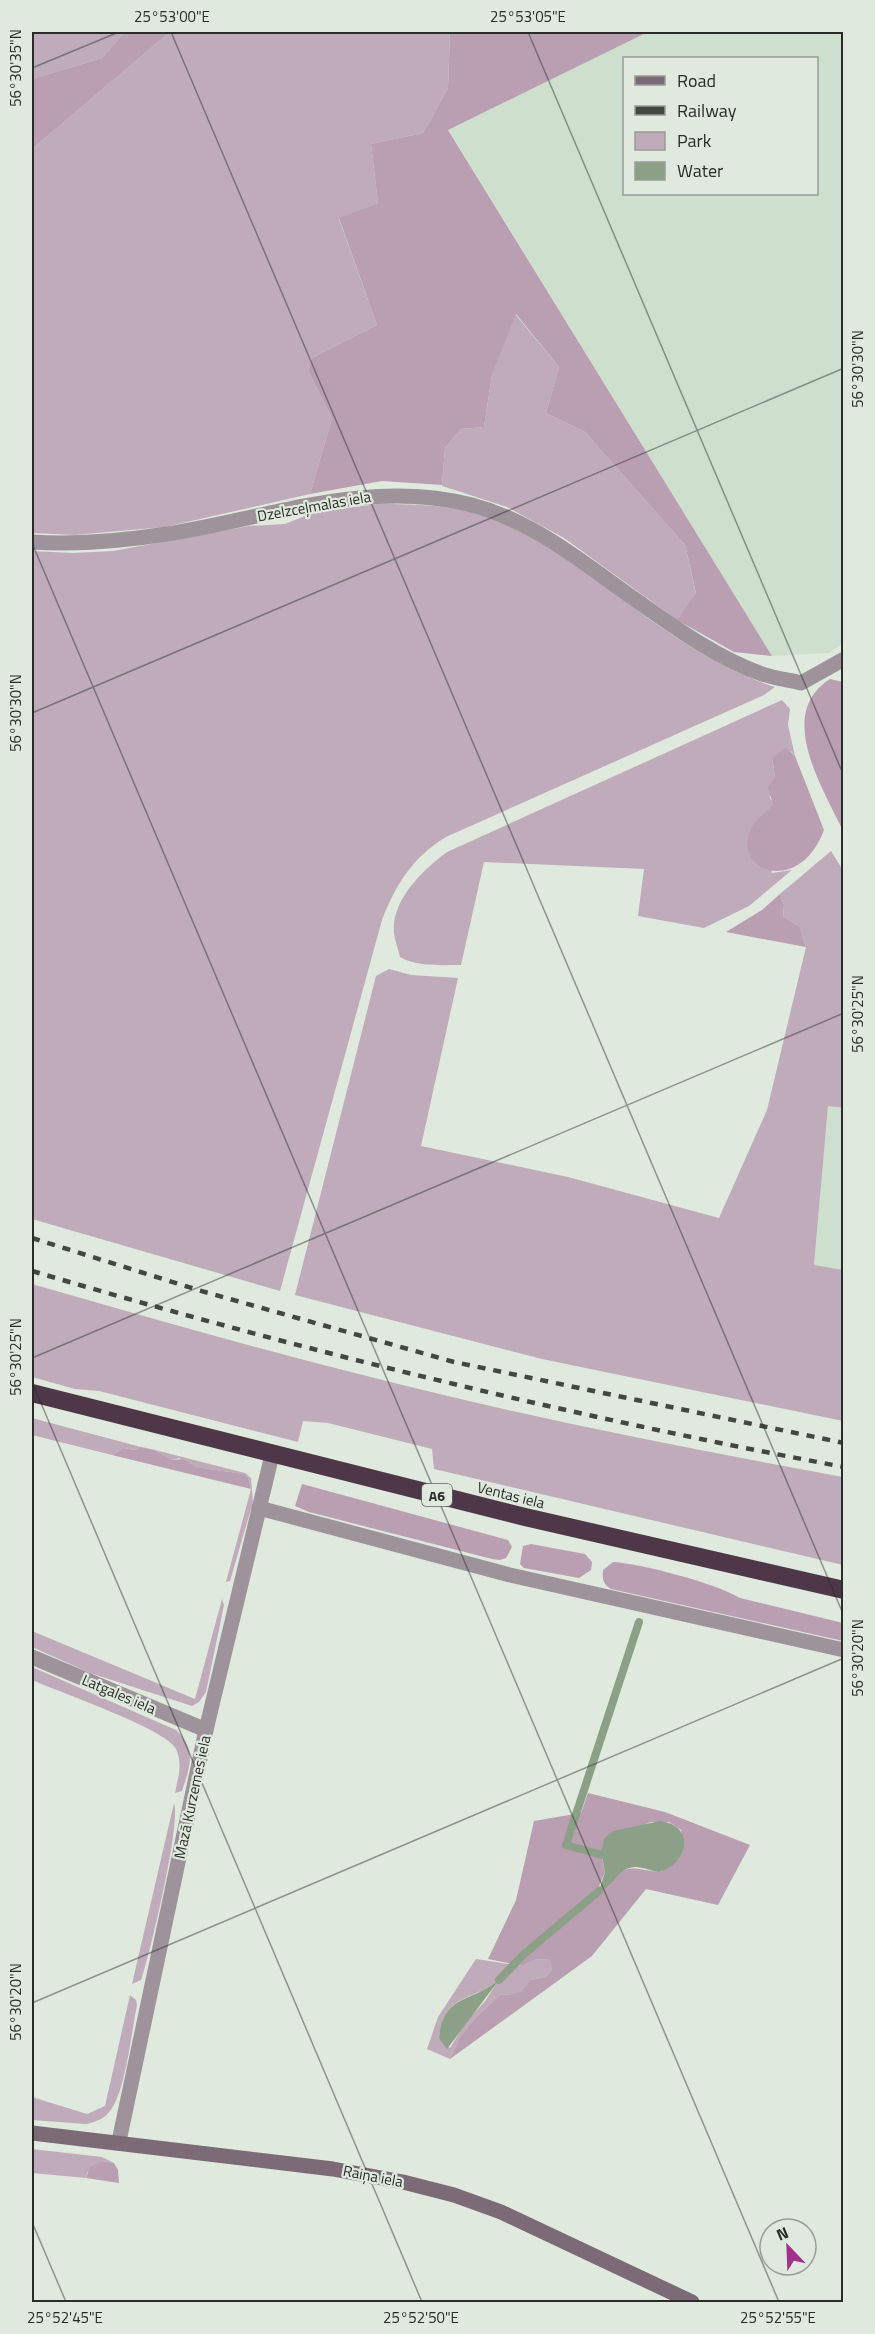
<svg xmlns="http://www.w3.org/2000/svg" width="875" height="2334" viewBox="0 0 875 2334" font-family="'Titillium Web',sans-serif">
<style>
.built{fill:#cfdfcd;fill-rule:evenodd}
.green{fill:#c0abba;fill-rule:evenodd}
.forest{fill:#ba9fb2;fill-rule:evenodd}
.water{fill:#8ca088}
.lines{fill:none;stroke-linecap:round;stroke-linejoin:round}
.stream{stroke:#8ca088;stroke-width:8}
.street{stroke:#9e929b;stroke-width:15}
.secondary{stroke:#7c6b77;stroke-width:15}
.highway{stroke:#4e3748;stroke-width:18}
.rail{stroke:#434742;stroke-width:4.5;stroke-dasharray:8 8;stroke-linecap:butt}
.ticks{fill:none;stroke:#292c28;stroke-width:1.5;stroke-opacity:0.45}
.labels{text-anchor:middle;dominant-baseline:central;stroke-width:4.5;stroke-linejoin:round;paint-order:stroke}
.shield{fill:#dfe9dd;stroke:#60655e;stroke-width:1.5}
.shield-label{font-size:14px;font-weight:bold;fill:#292c28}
.street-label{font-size:15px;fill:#292c28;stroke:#dfe9dd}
.neatline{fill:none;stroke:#292c28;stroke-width:2}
.ticks-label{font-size:15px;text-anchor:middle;fill:#292c28}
</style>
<rect width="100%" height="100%" fill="#dfe9dd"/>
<g class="built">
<path d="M648 32H843V643L829 653 772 656 448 129ZM624 58H816V194H624Z"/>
<path d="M828 1106 843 1108V1270L814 1266Z"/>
</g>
<g class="green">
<path d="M32 32H125L102 58 32 79Z"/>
<path d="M170 32H450L448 88 423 133 371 144 378 203 339 219 377 325 312 358 308 371 332 418 310 494 165 527 74 535 32 533V149Z"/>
<path d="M515 314 559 367 546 413 585 432 685 545 696 594 677 620 564 538 507 507 442 486 445 448 461 429 484 427 492 375Z"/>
<path d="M378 504C409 504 442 505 473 512 521 522 575 565 614 593 663 630 717 668 775 687L764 695 446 837C413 857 396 884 382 920L280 1291 32 1219V551L73 553 113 551 249 526 285 524 315 512Z"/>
<path d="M782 700 790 709 788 725 795 756 791 751 772 758 775 777 770 798 774 805 758 820 772 873 792 870 749 906 704 928 638 916 644 869 484 862 461 965C440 965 418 967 400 957 398 949 395 941 394 933 391 900 423 870 447 852Z"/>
<path d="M831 851 844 872V1108L828 1106 814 1265 843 1270V1421L542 1359 295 1295 376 976 389 969 411 975 458 978 421 1146 568 1177 719 1218 767 1110 806 947 800 927 783 917 784 905 780 894Z"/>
<path d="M32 1284C171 1324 311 1364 452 1397 582 1428 713 1453 843 1477V1565L434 1469 432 1449 328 1423 303 1421 298 1442 99 1391 75 1389 32 1377Z"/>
<path d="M32 1418 141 1447 135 1450 123 1448 112 1455 32 1435Z"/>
<path d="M155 1450 245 1473 251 1478 253 1502 230 1581 226 1582 251 1489 248 1477 243 1474 196 1467 179 1458 172 1460Z"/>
<path d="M222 1599 224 1605 206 1692 199 1702 192 1706 90 1673 32 1647V1631L195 1699Z"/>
<path d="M32 1667 176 1730C197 1749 190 1767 182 1791L175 1793C178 1777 183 1765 176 1749 167 1729 56 1691 32 1680Z"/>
<path d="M174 1803C181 1824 150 1953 141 1980L132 1984Z"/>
<path d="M476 1959 522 1966 537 1959 552 1960V1969L546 1977 530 1980 521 1991 514 1994 500 1995 475 2018 459 2038 450 2059 427 2049 438 2017ZM497 1982 486 2000 466 2022 450 2048 439 2038C443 1995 468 2002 497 1982Z"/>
<path d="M130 1995 136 2000 137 2005C132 2030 125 2093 110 2111 104 2119 96 2122 86 2124L32 2120V2097L87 2114 105 2106Z"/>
<path d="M32 2149 102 2157 114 2163 102 2161 87 2173 86 2178 32 2173Z"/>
</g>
<g class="forest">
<path d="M125 32H170L32 149V79L102 58Z"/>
<path d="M450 32H648L448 130 772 656 734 652 677 620 696 593 685 545 585 432 546 413 559 367 516 314 492 375 484 427 461 429 445 448 442 485 382 481 310 494 332 418 308 371 312 358 377 325 339 218 378 203 371 144 423 133 448 88Z"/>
<path d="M830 679 843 682V831C823 788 775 714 830 679Z"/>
<path d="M786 747 795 756 824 830C799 897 731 871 751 829 755 820 766 812 773 805L768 787 775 777 772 758Z"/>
<path d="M780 894 784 905 783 917 800 927 806 947 726 932 762 910Z"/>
<path d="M141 1447 155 1450 172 1460 183 1459 196 1467 244 1474 248 1477 251 1489 112 1455 123 1448 135 1450Z"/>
<path d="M302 1484 508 1540 512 1547 506 1558 500 1560 492 1559 309 1512 295 1506Z"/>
<path d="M531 1544 585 1554 592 1562 591 1570 579 1578 524 1568 520 1564 523 1546Z"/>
<path d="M613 1562C643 1564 715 1583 740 1598L843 1623V1641L611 1589C603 1584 602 1579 603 1570Z"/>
<path d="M588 1793 665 1812 750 1845 718 1905 646 1889 592 1956 450 2059 459 2038 475 2018 500 1995 513 1994 521 1991 530 1980 546 1977 552 1969 551 1960 537 1959 522 1966 488 1959 516 1900 534 1821 581 1813ZM651 1822H669L681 1830C684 1856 683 1859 660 1872 635 1870 624 1860 608 1887L599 1886 605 1872 601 1853 620 1830 635 1828Z"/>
<path d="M102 2161 114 2163 118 2170 119 2183 86 2178 90 2167Z"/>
</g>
<g class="water">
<path d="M660 1821C696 1825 689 1864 659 1872 651 1871 643 1867 635 1867 616 1868 614 1888 599 1891L605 1872 601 1852 604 1839 613 1831Z"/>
<path d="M499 1980 447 2049 439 2038C443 1994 471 2003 499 1980Z"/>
</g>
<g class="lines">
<g class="stream">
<path d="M602 1855 566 1845 639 1622"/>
<path d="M499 1980 523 1955 599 1891"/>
</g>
<g class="street">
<path d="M32 542C77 545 122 541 167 534 269 518 368 478 472 505 536 522 587 566 640 603 677 629 719 659 762 674 774 678 788 680 801 683L844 659"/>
<path d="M259 1508 510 1575 844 1650"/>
<path d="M32 1657 206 1730"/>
<path d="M119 2141 206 1730 272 1455"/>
</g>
<path class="secondary" d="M32 2133 333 2169 403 2182 454 2195 501 2212 692 2302"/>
<path class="highway" d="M32 1393 525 1517 844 1590"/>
<g class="rail">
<path d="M32 1238 198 1290 454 1362 844 1443"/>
<path d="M32 1271C299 1350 569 1416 844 1467"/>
</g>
</g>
<path class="ticks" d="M171 32 844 1616M528 32 844 776M32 68 119 32M32 543 779 2302M32 713 844 368M32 1358 844 1013M32 1382 422 2302M32 2003 844 1658M32 2222 66 2302"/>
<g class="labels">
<rect class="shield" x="422" y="1484" width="30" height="22" rx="4.5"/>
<g class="shield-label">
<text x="437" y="1495">A6</text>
</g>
<g class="street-label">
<text transform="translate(314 506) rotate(-10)">Dzelzceļmalas iela</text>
<text transform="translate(511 1495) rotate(14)">Ventas iela</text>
<text transform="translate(119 1694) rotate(23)">Latgales iela</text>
<text transform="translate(192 1797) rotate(-78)">Mazā Kurzemes iela</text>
<text transform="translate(373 2176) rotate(11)">Raiņa iela</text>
</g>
</g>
<rect width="875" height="2334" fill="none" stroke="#dfe9dd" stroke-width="66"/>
<rect x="623" y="57" width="195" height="138" fill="#dfe9dd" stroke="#969d95" stroke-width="1.5"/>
<rect x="635" y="76" width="30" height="9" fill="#7c6b77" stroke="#969d95" stroke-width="1.5"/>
<text x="677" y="87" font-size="18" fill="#292c28">Road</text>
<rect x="635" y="106" width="30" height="9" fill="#434742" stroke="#969d95" stroke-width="1.5"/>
<text x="677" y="117" font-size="18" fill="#292c28">Railway</text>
<rect x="635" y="132" width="30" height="18" fill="#c0abba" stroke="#969d95" stroke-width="1.5"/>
<text x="677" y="147" font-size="18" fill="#292c28">Park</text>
<rect x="635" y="162" width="30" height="18" fill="#8ca088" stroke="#969d95" stroke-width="1.5"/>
<text x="677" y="177" font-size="18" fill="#292c28">Water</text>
<g transform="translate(788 2247) rotate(337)"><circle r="28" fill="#dfe9dd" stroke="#969d95" stroke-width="1.5"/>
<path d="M0-4.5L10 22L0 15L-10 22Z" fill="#a2318d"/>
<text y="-9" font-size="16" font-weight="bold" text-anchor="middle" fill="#292c28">N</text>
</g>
<rect x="33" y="33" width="809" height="2268" class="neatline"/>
<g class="ticks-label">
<text x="172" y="22">25°53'00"E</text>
<text x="528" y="22">25°53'05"E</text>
<text transform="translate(16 68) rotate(-90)" y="5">56°30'35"N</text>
<text transform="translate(858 369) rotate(-90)" y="5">56°30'30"N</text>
<text transform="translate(16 713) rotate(-90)" y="5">56°30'30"N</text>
<text transform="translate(858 1014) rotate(-90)" y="5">56°30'25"N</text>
<text transform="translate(16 1357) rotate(-90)" y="5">56°30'25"N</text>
<text transform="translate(858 1658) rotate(-90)" y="5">56°30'20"N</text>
<text transform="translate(16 2002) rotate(-90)" y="5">56°30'20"N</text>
<text x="65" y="2323">25°52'45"E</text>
<text x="421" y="2323">25°52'50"E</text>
<text x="778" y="2323">25°52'55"E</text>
</g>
</svg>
